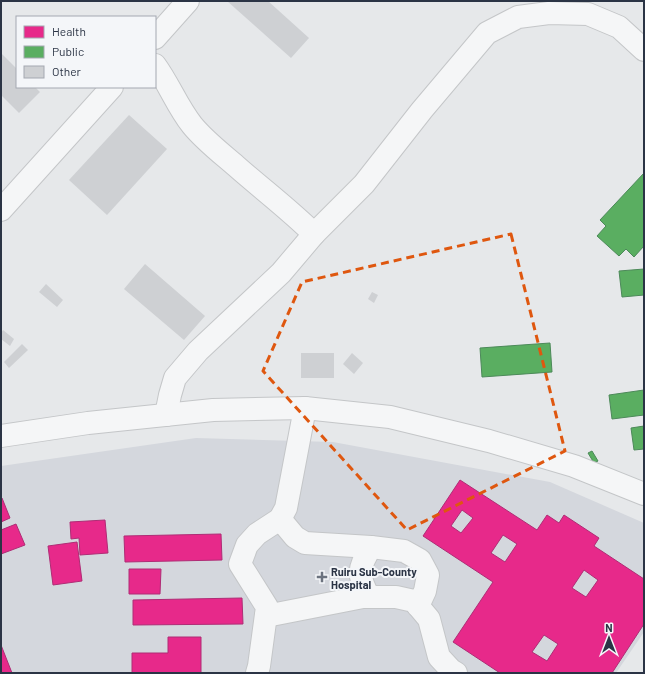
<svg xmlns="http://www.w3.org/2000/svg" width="645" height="674" viewBox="0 0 645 674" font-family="Barlow,sans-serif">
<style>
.built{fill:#d4d7dd}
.health{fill:#e7298a;stroke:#af2c75;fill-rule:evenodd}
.public{fill:#5aae61;stroke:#4c8959}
.building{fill:#ced0d3}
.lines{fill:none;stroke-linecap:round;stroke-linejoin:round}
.minor-casing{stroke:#c4c6c8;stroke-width:24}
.minor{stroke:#f5f6f7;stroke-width:22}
.marked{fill:none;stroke:#df570f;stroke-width:3;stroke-dasharray:8 5;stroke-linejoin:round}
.poi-dot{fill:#6c737f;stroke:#f4f6f9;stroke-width:1.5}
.labels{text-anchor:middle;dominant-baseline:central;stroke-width:4;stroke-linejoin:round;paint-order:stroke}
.poi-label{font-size:11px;font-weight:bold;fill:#2b3445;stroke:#f4f6f9;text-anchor:start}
</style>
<rect width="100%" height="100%" fill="#e6e8ea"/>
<path class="built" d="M196 438 333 442 550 482 644 523V632L616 673H1V466Z"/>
<g class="health">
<path d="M460 480 537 530 547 515 559 523 564 515 599 538 594 546 644 579V624L612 673H500L453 642 493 582 423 536ZM462 510 473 518 461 533 451 526ZM503 535 517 544 505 562 491 553ZM584 570 598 580 586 597 572 588ZM544 635 558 644 547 661 532 652Z"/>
<path d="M2 498 10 518 1 522V499Z"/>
<path d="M105 520 108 553 80 555 79 538 71 539 70 522Z"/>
<path d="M16 524 25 545 1 554V530Z"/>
<path d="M221 534 222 560 125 562 124 536Z"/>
<path d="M77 542 82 581 53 585 48 546Z"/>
<path d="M129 569H161L160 594H129Z"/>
<path d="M242 598 243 624 133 625V600Z"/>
<path d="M168 637H201V673H132V653H168Z"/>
<path d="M1 645 12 673H1Z"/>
</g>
<g class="public">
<path d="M644 173V246L634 257 626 249 619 256 597 236 606 226 600 220Z"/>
<path d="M644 269V295L622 297 619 271Z"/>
<path d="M550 343 552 372 482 377 480 348Z"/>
<path d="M644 390V415L612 419 609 395Z"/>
<path d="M644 426V449L634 450 631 428Z"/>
<path d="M592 451 598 461 594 463 588 453Z"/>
</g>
<g class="building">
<path d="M227 1H268L309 38 291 58Z"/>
<path d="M1 53 17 69V87H35L40 92 19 113 1 95Z"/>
<path d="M129 115 167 149 107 215 69 180Z"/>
<path d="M145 264 205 316 184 340 124 289Z"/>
<path d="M46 284 63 300 57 307 39 292Z"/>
<path d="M372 292 378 295 374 303 368 299Z"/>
<path d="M3 330 14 339 10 346 1 339V333Z"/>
<path d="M22 344 28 350 9 368 4 362Z"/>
<rect x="301" y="353" width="33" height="25"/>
<path d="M352 353 363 363 354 374 343 364Z"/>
</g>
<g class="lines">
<g class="minor-casing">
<g id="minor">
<path d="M155 38 188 1"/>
<path d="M155 65C169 84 177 106 192 125 204 140 221 153 236 166 262 189 290 210 314 234L281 273 198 351 175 378 170 395 166 415"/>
<path d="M1 210 112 87"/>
<path d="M314 234 364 184 422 110 487 33 518 17 549 13 588 14 619 27 644 50"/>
<path d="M1 436 88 423 213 410 305 408 390 417 489 441 574 466 644 494"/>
<path d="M280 519 295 537 305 543 371 547 404 551 420 560 428 575 425 591 418 606"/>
<path d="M369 597C357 575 358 568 371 547"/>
<path d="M266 616 363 597H396L414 601 429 619 439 657 451 670 456 673"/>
<path d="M257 673 259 666 267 607 240 564 247 545 257 534 280 519 286 508 305 408"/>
</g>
</g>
<use href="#minor" class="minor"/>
</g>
<path class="marked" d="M511 234 565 451 407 530 263 371 302 282Z"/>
<path class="poi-dot" d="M320 571h4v4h4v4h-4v4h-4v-4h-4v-4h4z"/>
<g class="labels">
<g class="poi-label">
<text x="331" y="571">Ruiru Sub-County<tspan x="331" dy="13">Hospital</tspan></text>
</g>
</g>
<rect width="645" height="674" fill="none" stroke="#2b3445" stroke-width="4"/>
<rect x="16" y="16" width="140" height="72" fill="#f4f6f9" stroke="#a4a8b1"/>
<rect x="24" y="26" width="20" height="12" fill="#e7298a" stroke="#a4a8b1"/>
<text x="52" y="36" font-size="12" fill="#2b3445">Health</text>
<rect x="24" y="46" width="20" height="12" fill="#5aae61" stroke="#a4a8b1"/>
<text x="52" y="56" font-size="12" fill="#2b3445">Public</text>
<rect x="24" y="66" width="20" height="12" fill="#ced0d3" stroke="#a4a8b1"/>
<text x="52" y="76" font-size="12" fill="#2b3445">Other</text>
<g transform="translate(609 638)" stroke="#f4f6f9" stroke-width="3" paint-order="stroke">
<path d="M0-3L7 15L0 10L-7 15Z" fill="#2b3445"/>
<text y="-6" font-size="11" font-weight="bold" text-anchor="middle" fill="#2b3445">N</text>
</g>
</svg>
